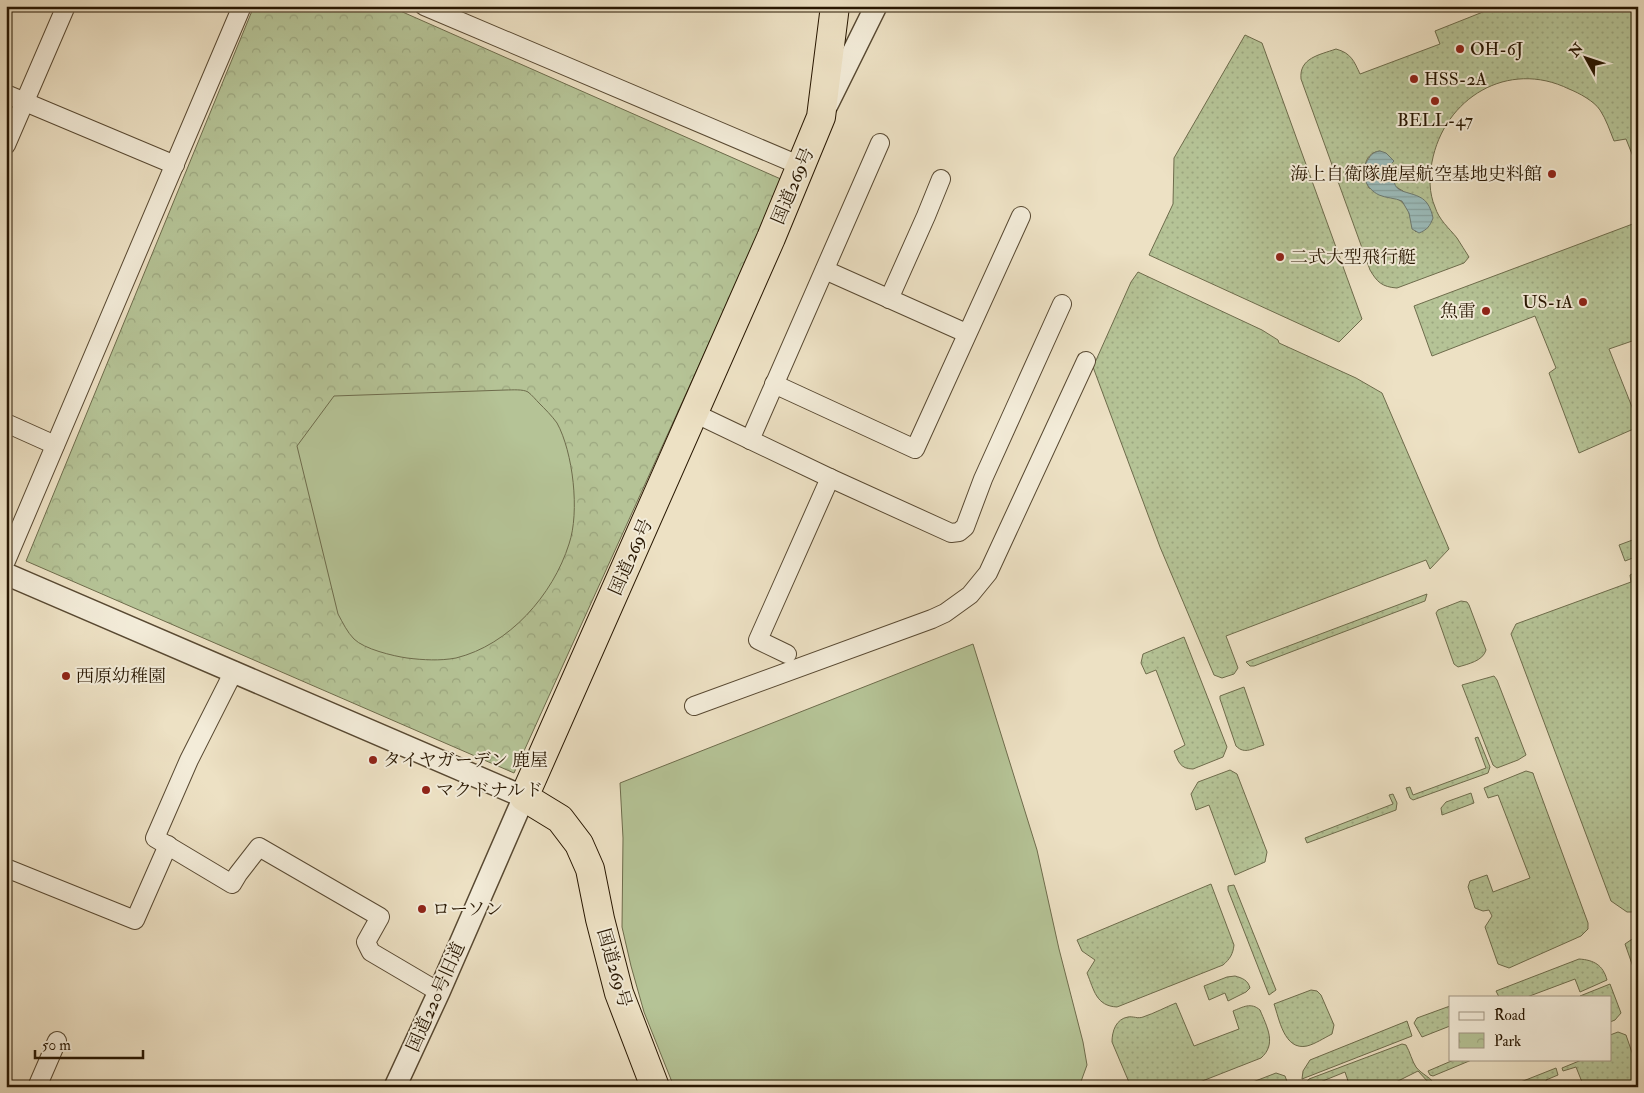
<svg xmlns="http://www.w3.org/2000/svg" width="1644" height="1093" viewBox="0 0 1644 1093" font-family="'IM FELL Double Pica','Noto Serif JP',serif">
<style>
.grass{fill:url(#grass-dots);stroke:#6e6c4c;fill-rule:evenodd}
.park{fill:url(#park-crowns);stroke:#6e6c4c}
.pitch{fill:#b5c396;stroke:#6e6c4c}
.water{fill:url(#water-rules);stroke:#6d7a71}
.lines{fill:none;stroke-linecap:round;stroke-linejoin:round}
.minor-casing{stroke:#584932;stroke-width:20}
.tertiary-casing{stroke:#584932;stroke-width:24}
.trunk-casing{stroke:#271601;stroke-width:30}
.minor{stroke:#f3ecd9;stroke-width:18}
.tertiary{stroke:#f3ecd9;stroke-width:21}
.trunk{stroke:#ede1c4;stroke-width:28}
.poi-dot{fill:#8f2418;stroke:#f3ecd9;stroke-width:2}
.labels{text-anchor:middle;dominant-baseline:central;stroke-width:4;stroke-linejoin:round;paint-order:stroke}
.poi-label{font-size:18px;fill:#271601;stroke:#f3ecd9;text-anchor:start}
.street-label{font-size:18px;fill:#271601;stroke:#f3ecd9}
</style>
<defs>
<pattern id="grass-dots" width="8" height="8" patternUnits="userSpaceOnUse" patternTransform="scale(1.25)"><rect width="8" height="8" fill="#b5c396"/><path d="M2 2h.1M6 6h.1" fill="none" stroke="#9ca780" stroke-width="1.8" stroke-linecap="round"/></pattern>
<pattern id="park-crowns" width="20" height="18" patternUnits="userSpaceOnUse" patternTransform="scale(1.25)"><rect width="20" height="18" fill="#b5c396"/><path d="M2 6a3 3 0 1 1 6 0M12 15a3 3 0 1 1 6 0" fill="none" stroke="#9ca780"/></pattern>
<pattern id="water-rules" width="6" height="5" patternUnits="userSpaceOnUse" patternTransform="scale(1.25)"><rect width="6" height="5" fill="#9bbcbb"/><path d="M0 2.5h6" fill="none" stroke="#86a19f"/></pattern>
</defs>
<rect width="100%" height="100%" fill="#ede1c4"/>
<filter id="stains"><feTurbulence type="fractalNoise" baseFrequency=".004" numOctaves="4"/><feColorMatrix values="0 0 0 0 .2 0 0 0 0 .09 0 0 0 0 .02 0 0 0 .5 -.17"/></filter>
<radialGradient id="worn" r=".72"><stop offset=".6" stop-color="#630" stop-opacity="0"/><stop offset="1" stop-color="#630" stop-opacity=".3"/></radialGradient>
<g class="grass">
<path d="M1498 6H1638V169L1626 139 1614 141C1610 131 1606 119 1600 110 1594 101 1579 93 1569 89 1508 59 1444 98 1432 162 1429 177 1429 193 1435 207 1439 220 1449 228 1457 238 1461 244 1465 251 1469 257L1464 263 1397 288C1382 287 1377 282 1370 270L1301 79C1299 58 1319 55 1336 49 1351 53 1354 61 1360 74L1440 44 1435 31ZM1380 151 1394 161 1391 164 1395 175 1394 186 1403 191 1416 232C1410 224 1412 221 1409 213 1405 197 1383 193 1369 188 1362 175 1362 153 1380 151Z"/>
<path d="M1245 35 1262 43 1362 319 1339 342 1149 255 1173 204 1174 158Z"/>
<path d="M1638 222V339L1609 349 1638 422V427L1579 453 1549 373 1556 368 1535 316 1432 356 1414 306Z"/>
<path d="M1138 272 1262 330 1278 340 1279 343 1356 378 1382 393 1449 549 1430 569 1426 560 1226 636 1238 668 1234 674 1222 678 1214 675 1160 547 1093 367 1131 282Z"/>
<path d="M1638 538V556L1625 561 1619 545Z"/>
<path d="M1638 571V912H1627L1611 901 1511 634 1516 624 1631 582 1630 575Z"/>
<path d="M1427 594 1425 601 1254 666H1250L1246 662Z"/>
<path d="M1461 601 1467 602 1469 605 1486 650C1483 661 1468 664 1458 667L1454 664 1436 613 1438 610Z"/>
<path d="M1184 637 1227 747 1223 757 1193 769C1180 769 1178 761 1174 751L1185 745 1156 670 1146 674 1141 663 1143 654Z"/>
<path d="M1494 676 1497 680 1526 755 1518 760 1497 768 1493 765 1462 685Z"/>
<path d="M1244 687 1264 745C1253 748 1245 755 1236 746L1220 699V696Z"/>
<path d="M1478 737 1490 767 1488 773 1413 800 1410 798 1406 788 1410 787 1413 795 1486 768 1475 738Z"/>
<path d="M1230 770 1237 774 1267 852 1265 862 1235 875 1209 805 1196 810 1191 794 1198 782Z"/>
<path d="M1526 771 1533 773 1535 779 1588 923V929L1581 936 1509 968 1498 964 1485 927 1492 916 1489 910 1483 911 1475 908 1468 887 1470 881 1487 875 1493 892 1530 878 1498 795 1488 798 1484 788Z"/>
<path d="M1471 793 1474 803 1442 815 1441 808 1446 802Z"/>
<path d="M1393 794 1397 803 1396 810 1307 843 1305 838 1393 804 1389 795Z"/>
<path d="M1211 884 1234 945C1233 954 1230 959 1223 965L1117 1007C1096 1006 1094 990 1087 973L1095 960 1082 951 1077 940Z"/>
<path d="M1234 885 1276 990 1269 995 1228 890V886Z"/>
<path d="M1638 935V981L1625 944Z"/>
<path d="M1579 959C1594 960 1603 965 1607 980L1580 992 1575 979 1527 997H1499L1496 991Z"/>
<path d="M1235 976C1242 978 1248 980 1250 988L1246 992 1228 1001 1225 993 1209 1000 1204 986 1227 977Z"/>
<path d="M1610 984 1621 1013 1615 1020 1610 1022V997L1580 996Z"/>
<path d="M1311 990 1317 991 1321 995 1334 1025 1332 1034C1324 1038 1315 1044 1307 1046 1284 1051 1279 1018 1274 1004Z"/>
<path d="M1176 1003 1194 1046 1239 1029 1233 1011C1243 1007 1251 1002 1260 1010 1267 1027 1277 1044 1261 1058L1187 1087H1131L1112 1042C1112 1031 1116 1019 1128 1017 1133 1016 1138 1019 1143 1017 1155 1013 1166 1007 1176 1003Z"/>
<path d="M1450 1006V1026L1422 1037 1414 1023 1417 1018Z"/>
<path d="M1407 1021 1412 1036 1302 1079 1303 1071 1310 1060Z"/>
<path d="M1618 1032 1626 1035 1638 1070V1087H1584L1576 1067 1563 1071 1562 1068 1584 1059H1610V1035Z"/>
<path d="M1402 1044 1406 1045C1410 1052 1412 1061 1416 1067 1422 1075 1432 1077 1436 1087H1431L1429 1083 1418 1071 1390 1085V1087H1350L1345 1072 1308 1087 1306 1083 1309 1079Z"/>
<path d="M1456 1059H1474L1433 1076 1430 1075 1428 1071Z"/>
<path d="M1556 1068 1558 1075 1546 1080 1548 1087H1508Z"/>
<path d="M1276 1073 1285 1076 1289 1087H1240Z"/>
</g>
<path class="park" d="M254 6H389L783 180 514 773 26 561Z"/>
<g class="pitch">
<path d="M506 390C512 390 523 389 528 392 532 395 536 400 539 403 545 409 552 416 557 423 573 452 580 512 569 544 553 595 509 645 456 658 440 661 423 660 407 658 393 656 364 649 354 639 347 632 343 623 338 614L297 446 334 396Z"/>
<path d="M973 644 1037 850 1059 949 1083 1042 1087 1065 1079 1087H674L644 1012 631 966 622 927 623 838 620 783Z"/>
</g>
<path class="water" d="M1380 151 1386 153 1394 161 1391 164 1396 172C1387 198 1416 188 1427 203 1430 207 1432 213 1433 218 1430 226 1427 230 1419 233L1412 229 1409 213 1402 201C1395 198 1386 198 1379 195 1367 189 1360 176 1366 163 1370 156 1372 152 1380 151Z"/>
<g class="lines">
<g class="minor-casing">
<g id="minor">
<path d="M424 6 801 166"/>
<path d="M6 94 175 165"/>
<path d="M6 145 66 6"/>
<path d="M825 270 966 333"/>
<path d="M889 299 926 216 941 179"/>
<path d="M774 384 915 449 1021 216"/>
<path d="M694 413 830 478 951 533 959 532 965 527 983 479 1062 304"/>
<path d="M6 423 55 445"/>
<path d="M750 440 880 143"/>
<path d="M6 561 242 6"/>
<path d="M787 654 758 640 830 478"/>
<path d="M234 671 189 760 155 838 232 884 238 874 259 847 380 917 366 942 371 952 439 992"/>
<path d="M694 706 932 619 945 613 970 595 988 573 1086 361"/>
<path d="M6 868 135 920 168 845"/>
<path d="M37 1087 57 1041"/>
</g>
</g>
<g class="tertiary-casing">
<g id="tertiary">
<path d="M827 105 876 6"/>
<path d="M6 574 524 797 439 992 395 1087"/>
</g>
</g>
<g class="trunk-casing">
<path id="trunk" d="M655 1087 619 993 600 919 590 869 579 844 560 819 524 797 771 238 821 117 835 6"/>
</g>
<use href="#minor" class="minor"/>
<use href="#tertiary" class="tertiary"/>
<use href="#trunk" class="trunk"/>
</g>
<g class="poi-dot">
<circle cx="1460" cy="49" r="5"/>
<circle cx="1414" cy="79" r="5"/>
<circle cx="1435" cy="101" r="5"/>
<circle cx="1552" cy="174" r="5"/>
<circle cx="1280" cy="257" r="5"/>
<circle cx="1583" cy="302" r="5"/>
<circle cx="1486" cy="311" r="5"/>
<circle cx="66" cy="676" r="5"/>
<circle cx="373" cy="760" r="5"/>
<circle cx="426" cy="790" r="5"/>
<circle cx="422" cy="909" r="5"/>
</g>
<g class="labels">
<g class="poi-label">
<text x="1470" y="49">OH-6J</text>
<text x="1424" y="79">HSS-2A</text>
<text x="1435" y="120" text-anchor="middle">BELL-47</text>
<text x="1542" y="174" text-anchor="end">海上自衛隊鹿屋航空基地史料館</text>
<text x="1290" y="257">二式大型飛行艇</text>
<text x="1573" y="302" text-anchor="end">US-1A</text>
<text x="1476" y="311" text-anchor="end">魚雷</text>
<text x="76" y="676">西原幼稚園</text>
<text x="383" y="760">タイヤガーデン 鹿屋</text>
<text x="436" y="790">マクドナルド</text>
<text x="432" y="909">ローソン</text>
</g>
<g class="street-label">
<text transform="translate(793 186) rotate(-67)">国道269号</text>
<text transform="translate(631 557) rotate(-66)">国道269号</text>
<text transform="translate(614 968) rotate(74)">国道269号</text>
<text transform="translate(436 997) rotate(-66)">国道220号旧道</text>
</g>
</g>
<rect width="1644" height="1093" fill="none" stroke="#ede1c4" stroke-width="25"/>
<rect x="8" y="8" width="1629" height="1078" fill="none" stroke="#271601" stroke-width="2.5"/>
<rect x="12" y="12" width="1619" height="1068" fill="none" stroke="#271601"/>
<rect x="1449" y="996" width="162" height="65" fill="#f3ecd9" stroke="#a19683"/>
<rect x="1459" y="1012" width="25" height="8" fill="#f3ecd9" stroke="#a19683"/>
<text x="1494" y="1020" font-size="15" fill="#271601">Road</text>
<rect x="1459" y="1033" width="25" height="15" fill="url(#park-crowns)" stroke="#a19683"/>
<text x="1494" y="1046" font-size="15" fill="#271601">Park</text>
<g transform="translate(1586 58) rotate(310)" stroke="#f3ecd9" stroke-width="4" paint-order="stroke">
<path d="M0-4L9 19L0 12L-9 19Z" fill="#271601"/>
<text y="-8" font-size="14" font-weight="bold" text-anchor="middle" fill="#271601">N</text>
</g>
<path d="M35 1050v8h108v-8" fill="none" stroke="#271601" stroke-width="2.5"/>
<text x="42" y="1050" font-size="15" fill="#271601" stroke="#f3ecd9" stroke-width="4" paint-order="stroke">50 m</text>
<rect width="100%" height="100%" filter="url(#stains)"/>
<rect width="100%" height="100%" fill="url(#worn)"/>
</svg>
